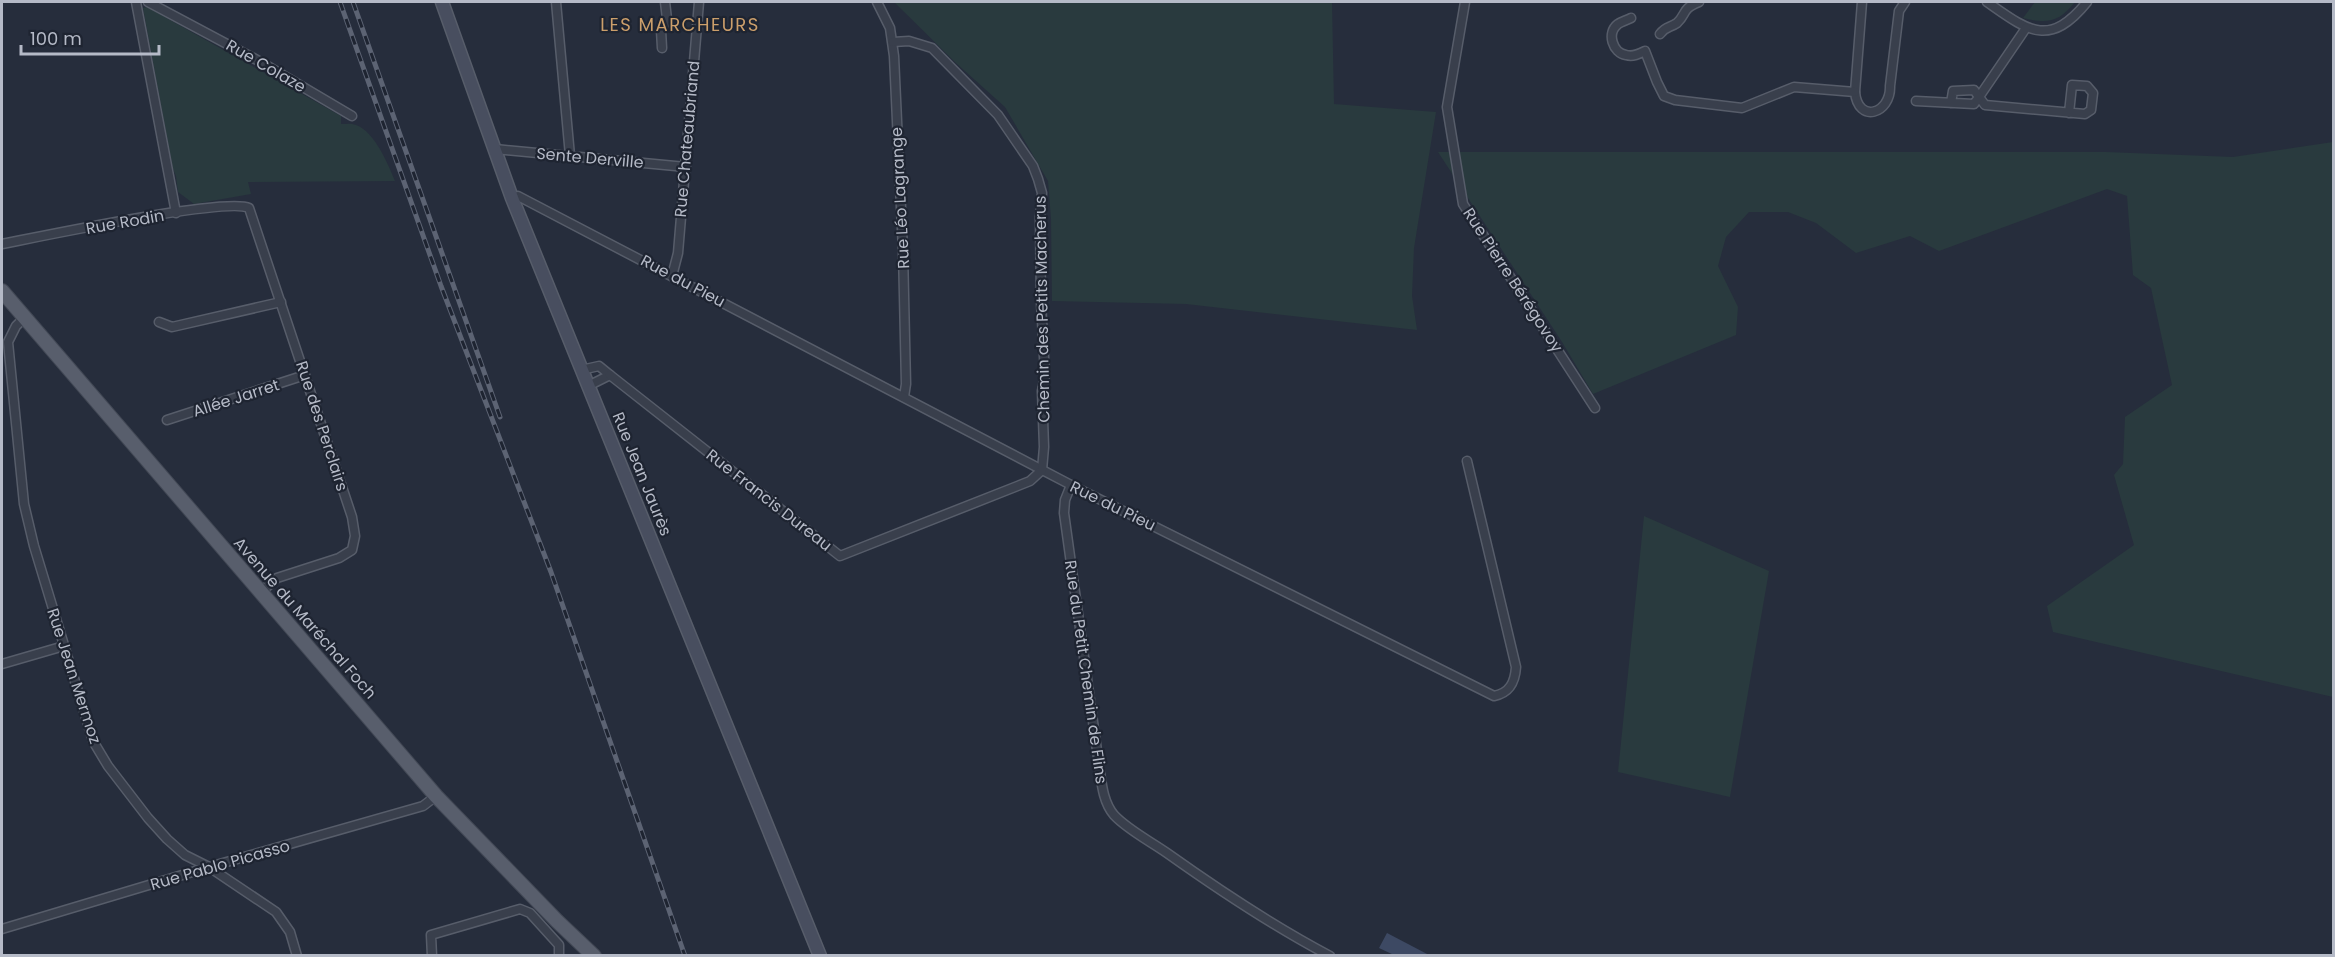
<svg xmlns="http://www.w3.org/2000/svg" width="2335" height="957" viewBox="0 0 2335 957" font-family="Poppins,sans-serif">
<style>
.green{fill:#293a3e}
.water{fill:#3d4963}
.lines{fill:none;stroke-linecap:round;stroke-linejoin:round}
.street-casing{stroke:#575d6a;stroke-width:11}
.secondary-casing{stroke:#575d6a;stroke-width:15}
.primary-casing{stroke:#424855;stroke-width:16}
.street{stroke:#393f4c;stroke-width:8}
.secondary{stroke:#484e5f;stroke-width:12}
.primary{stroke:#585e6c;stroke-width:14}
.rail-casing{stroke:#5c6373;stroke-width:5}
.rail{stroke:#1e2431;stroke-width:3;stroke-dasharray:9;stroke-linecap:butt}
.labels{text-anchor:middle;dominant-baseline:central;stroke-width:4.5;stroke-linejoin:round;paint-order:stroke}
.street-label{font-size:16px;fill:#b5bac7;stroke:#1e2431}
.neighbourhood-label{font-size:18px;letter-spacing:1.5px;fill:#cc9f6b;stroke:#1e2431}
</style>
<rect width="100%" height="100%" fill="#262d3c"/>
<g class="green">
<path d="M894 2H1332L1334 104 1436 112 1414 248 1412 296 1417 330 1186 304 1052 301 1051 219 1048 181 1005 107 956 63Z"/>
<path d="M2035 2H2075C2059 22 2048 24 2023 18Z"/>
<path d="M147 7 341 116V124C346 124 351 123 356 125 375 132 388 164 395 181L248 182 251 194 194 204 178 192 176 176 173 169 143 8Z"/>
<path d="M2333 142V697L2053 632 2047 606 2134 545 2114 475 2123 464 2125 417 2172 385 2151 288 2133 275 2127 196 2107 189 1939 251 1910 236 1856 253 1816 223 1788 212H1749L1726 237 1718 266 1738 307 1736 335 1593 394 1562 342 1438 152H2106L2233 157Z"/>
<path d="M1644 516 1769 571 1730 797 1618 772Z"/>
</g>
<path class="water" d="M1387 933 1429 955H1394L1379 948Z"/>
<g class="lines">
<g class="street-casing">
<g id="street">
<path d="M136 2 176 213"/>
<path d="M148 2 259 61 352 116"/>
<path d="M556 2 570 156"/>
<path d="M877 2 890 28 894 56 903 251 906 384 904 397"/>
<path d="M1465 2 1447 107 1463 204 1595 408"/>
<path d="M1862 2 1855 92C1858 124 1891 114 1890 86L1899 11 1905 2"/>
<path d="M1987 2C2027 30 2049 49 2087 2"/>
<path d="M1631 18C1627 20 1621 22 1618 24 1606 33 1613 53 1626 55 1633 57 1639 54 1645 51L1657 82 1664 96 1675 100 1742 108 1794 87 1855 92"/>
<path d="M2026 28 1979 97 1985 105 2085 114 2091 110 2093 93 2087 86 2072 85 2069 113"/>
<path d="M1660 34C1666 26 1670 28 1677 23 1687 14 1681 9 1699 2"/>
<path d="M662 48 661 30 667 19 665 2"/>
<path d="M1916 101 1974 104 1979 97 1974 90 1953 91 1951 103"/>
<path d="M495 149 686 167"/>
<path d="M512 198 518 196 1071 485 1494 696C1510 693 1515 682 1516 667L1467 461"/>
<path d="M2 244C38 237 227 197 249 208L352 517 355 536 352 550 339 558 277 578 262 591"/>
<path d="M672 276 678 253 699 2"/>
<path d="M24 318 16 326 8 342 24 504 34 546 93 741 108 766 148 818 167 839 185 855 209 867 276 912 290 932 297 956"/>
<path d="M159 322 172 327 281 302"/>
<path d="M581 370 599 366 610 375 588 386"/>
<path d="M610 375 840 556 1015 487 1030 481 1042 470 1044 447 1042 391 1045 375 1041 302 1040 217 1042 193 1038 179 1033 166 998 115 932 48 909 41 893 42"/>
<path d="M167 420 305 375"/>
<path d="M1071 485 1065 500 1064 513 1100 772C1102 787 1104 803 1114 815 1128 830 1150 841 1167 853 1219 890 1273 926 1330 956"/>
<path d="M2 664 64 646"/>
<path d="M2 929 209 867 423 806 436 796"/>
<path d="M432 956 431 935 520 909 530 913 559 945V956"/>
</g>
</g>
<g class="secondary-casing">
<path id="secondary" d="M442 2 512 198 820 956"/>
</g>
<g class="primary-casing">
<path id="primary" d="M2 291 436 796 557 921 594 956"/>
</g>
<use href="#street" class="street"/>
<use href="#secondary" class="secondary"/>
<use href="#primary" class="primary"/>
<g class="rail-casing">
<g id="rail">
<path d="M340 2 441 286 551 572 685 956"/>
<path d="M353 2 500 417"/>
</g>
</g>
<use href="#rail" class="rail"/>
</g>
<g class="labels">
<g class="street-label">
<text transform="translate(266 66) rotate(30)">Rue Colaze</text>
<text transform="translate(687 139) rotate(-85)">Rue Chateaubriand</text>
<text transform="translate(590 158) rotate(5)">Sente Derville</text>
<text transform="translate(900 198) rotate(-93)">Rue Léo Lagrange</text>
<text transform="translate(125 222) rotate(-10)">Rue Rodin</text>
<text transform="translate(1513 280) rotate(57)">Rue Pierre Bérégovoy</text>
<text transform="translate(683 281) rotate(28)">Rue du Pieu</text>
<text transform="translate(1042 309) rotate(-91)">Chemin des Petits Macherus</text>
<text transform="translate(236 398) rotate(-18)">Allée Jarret</text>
<text transform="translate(322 426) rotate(72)">Rue des Perclairs</text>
<text transform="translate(642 474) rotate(68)">Rue Jean Jaurès</text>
<text transform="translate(769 500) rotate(38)">Rue Francis Dureau</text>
<text transform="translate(1113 506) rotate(26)">Rue du Pieu</text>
<text transform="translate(305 618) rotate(49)">Avenue du Maréchal Foch</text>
<text transform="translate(1086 672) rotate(82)">Rue du Petit Chemin de Flins</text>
<text transform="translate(74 676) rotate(72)">Rue Jean Mermoz</text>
<text transform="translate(220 865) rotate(-16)">Rue Pablo Picasso</text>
</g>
<g class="neighbourhood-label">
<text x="680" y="24">LES MARCHEURS</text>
</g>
</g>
<rect width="2335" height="957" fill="none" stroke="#b5bac7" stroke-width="6"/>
<path d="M21 45v9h138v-9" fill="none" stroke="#b5bac7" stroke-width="3"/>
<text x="30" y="45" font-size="18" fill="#b5bac7" stroke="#1e2431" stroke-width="4.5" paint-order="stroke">100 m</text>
</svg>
